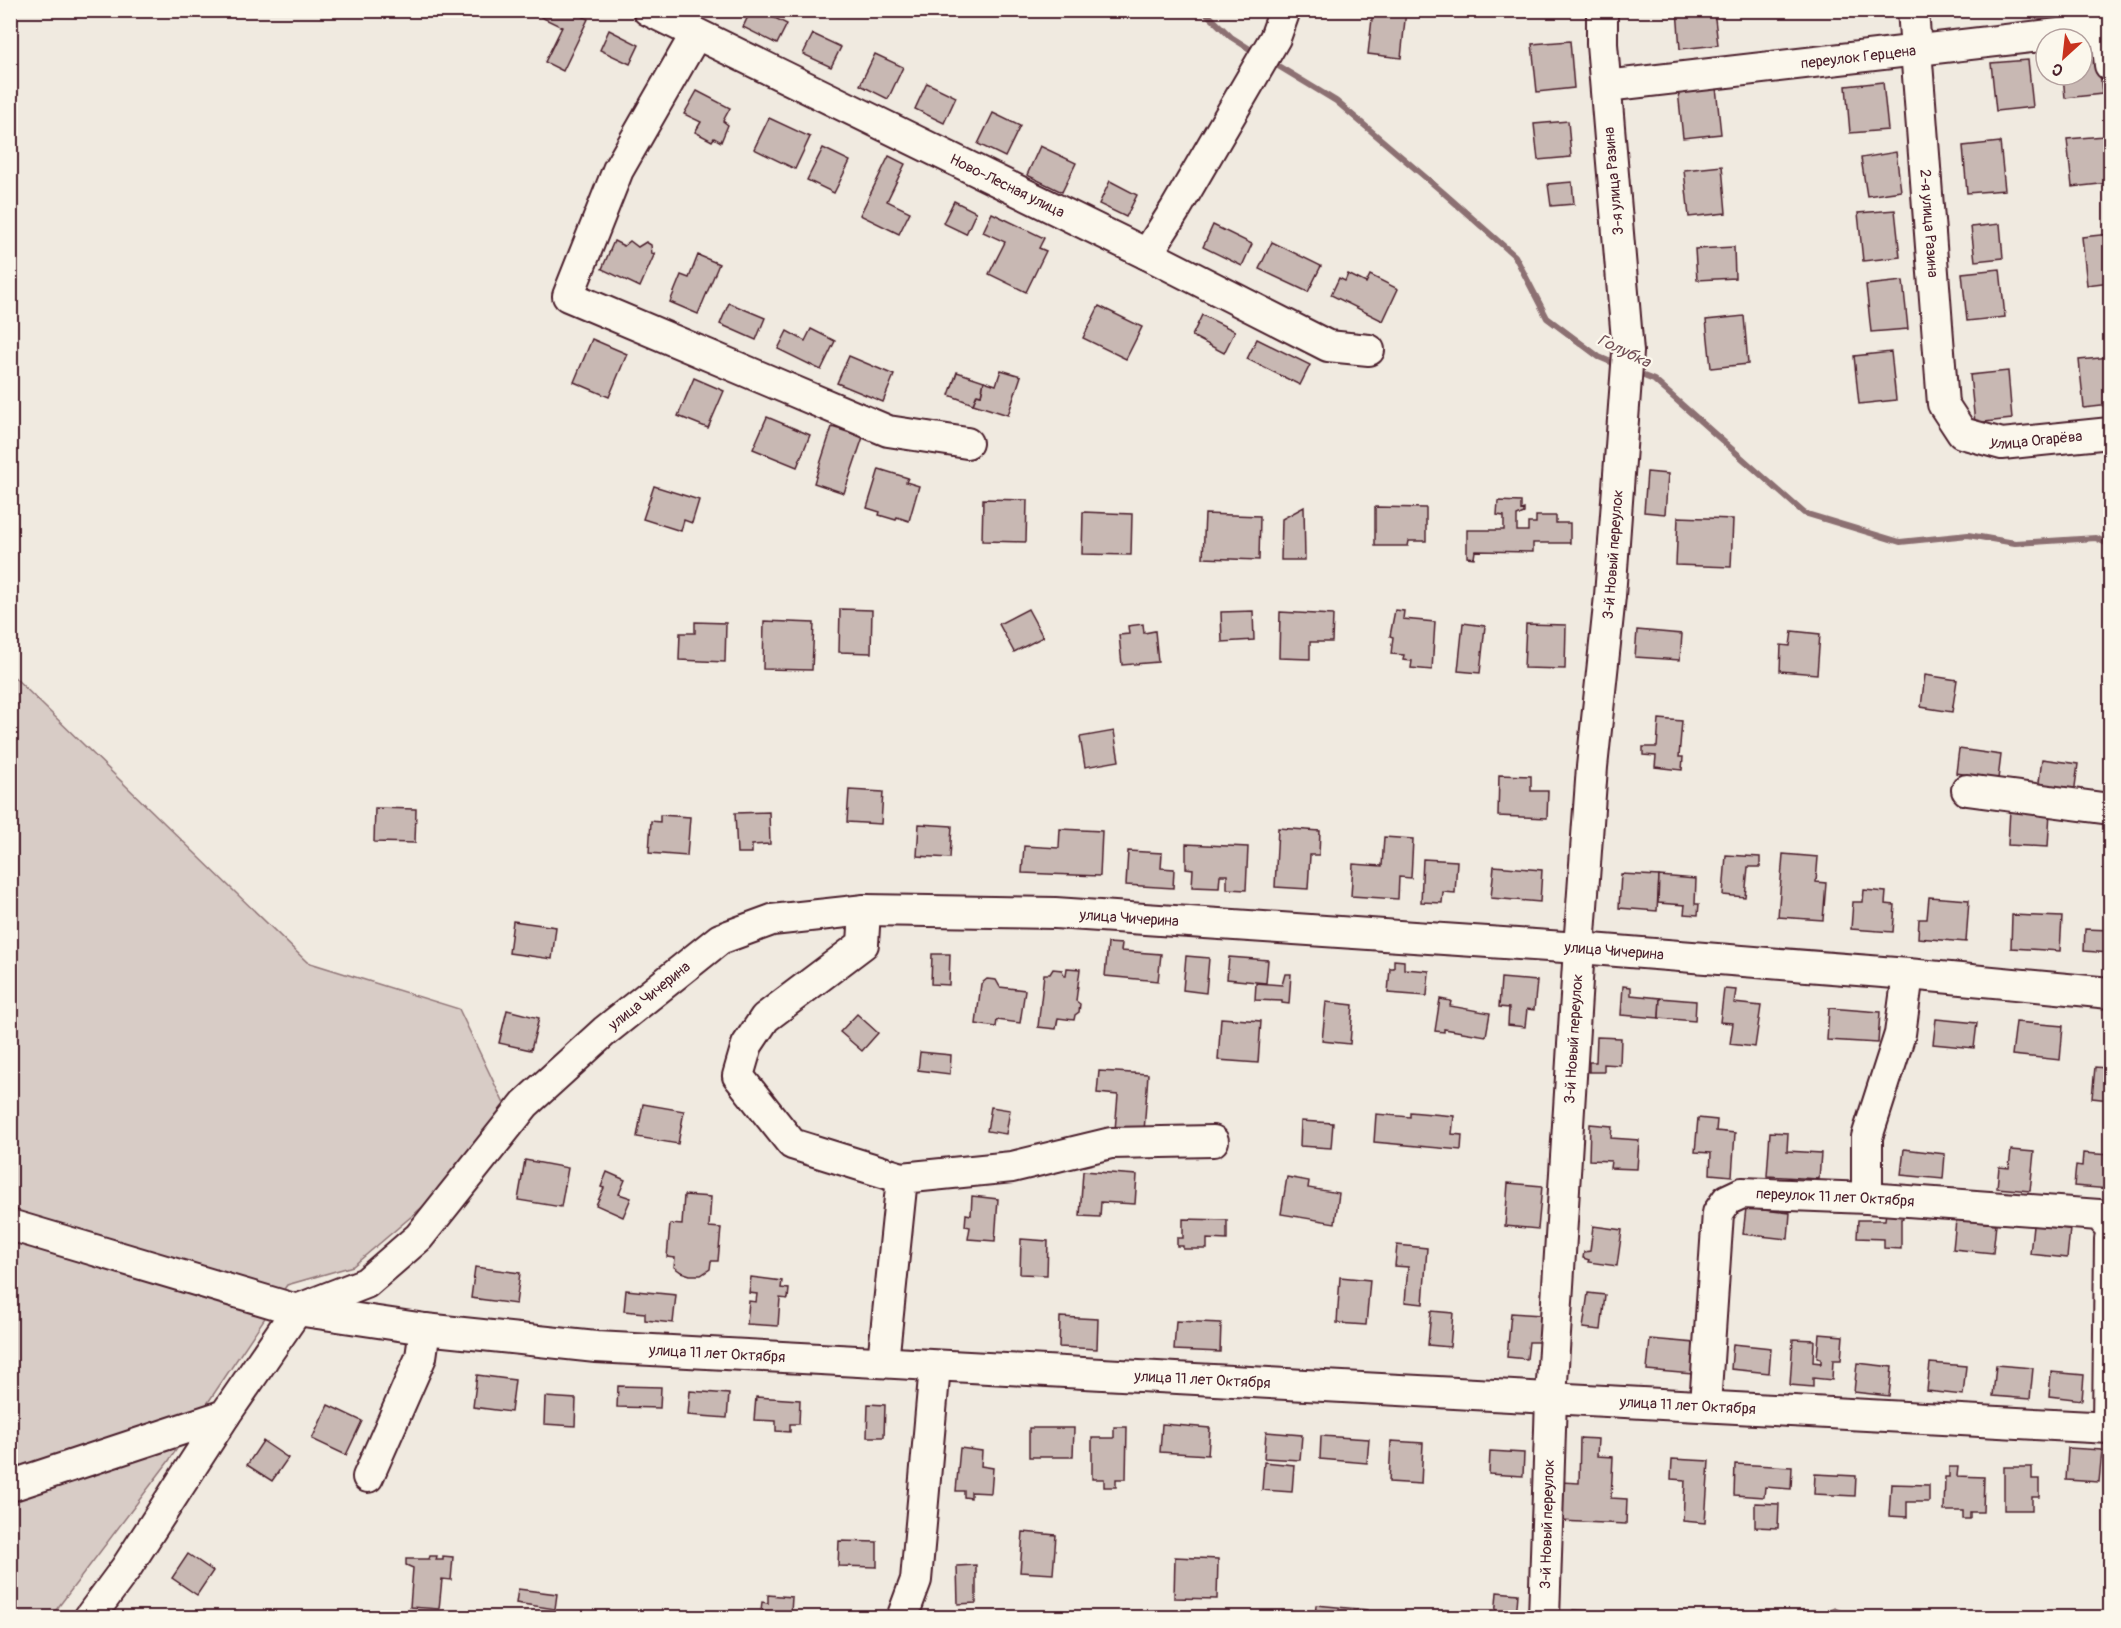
<svg xmlns="http://www.w3.org/2000/svg" width="2121" height="1628" viewBox="0 0 2121 1628" font-family="Pangolin,sans-serif">
<style>
.green{fill:#d8ccc6;stroke:#917678;stroke-width:1.5}
.water{fill:#b8a4a2;stroke:#8c6f72;stroke-width:1.5}
.lines{fill:none;stroke-linecap:round;stroke-linejoin:round}
.stream{stroke:#8c6f72;stroke-width:6}
.building{fill:#c8b8b3;stroke:#4a1f2b;stroke-width:1.5}
.minor-casing{stroke:#4a1f2b;stroke-width:34}
.minor{stroke:#fbf7ec;stroke-width:30}
.labels{text-anchor:middle;dominant-baseline:central;stroke-width:4.5;stroke-linejoin:round;paint-order:stroke}
.street-label{font-size:15px;fill:#4a1f2b;stroke:#fbf7ec}
.water-label{font-size:16px;font-style:italic;fill:#704e55;stroke:#fbf7ec}
</style>
<rect width="100%" height="100%" fill="#f0eae0"/>
<filter id="ink" filterUnits="userSpaceOnUse"><feTurbulence type="fractalNoise" baseFrequency=".0167" numOctaves="2"/><feDisplacementMap in="SourceGraphic" scale="12" xChannelSelector="R" yChannelSelector="G"/><feConvolveMatrix kernelMatrix="1 2 1 2 8 2 1 2 1" color-interpolation-filters="sRGB"/></filter>
<g filter="url(#ink)">
<path class="green" d="M10 673 307 962 459 1009 505 1106 433 1198 353 1266 287 1285 168 1462 50 1618 10 1617Z"/>
<path class="water" d="M1834 1608 1857 1617H1817Z"/>
<g class="lines">
<g class="stream">
<path d="M1203 10 1231 37 1256 53"/>
<path d="M1270 61 1336 101 1445 194 1515 256 1547 318 1599 357 1618 365"/>
<path d="M1636 373 1654 380 1804 513 1900 542 1968 535 2015 543 2096 538 2110 545"/>
</g>
</g>
<g class="building">
<path d="M545 10H571L588 19 563 71 545 62 562 27 541 17Z"/>
<path d="M751 10H759L787 24 777 44 743 27Z"/>
<path d="M1373 10H1406L1401 58 1368 54Z"/>
<path d="M1533 10H1571V11L1534 15Z"/>
<path d="M1677 10H1714L1718 45 1680 49Z"/>
<path d="M1839 10H1877V11L1839 15Z"/>
<path d="M609 30 639 45 630 64 600 50Z"/>
<path d="M813 34 841 47 831 67 803 54Z"/>
<path d="M1570 41 1574 88 1537 92 1532 44Z"/>
<path d="M2098 46 2102 94 2065 98 2063 75H2082V48Z"/>
<path d="M875 54 903 67 888 99 860 85Z"/>
<path d="M2028 60 2033 107 1996 111 1991 63Z"/>
<path d="M1883 82 1888 130 1850 133 1846 86Z"/>
<path d="M927 83 956 97 944 123 915 109Z"/>
<path d="M1716 87 1721 134 1683 138 1678 91Z"/>
<path d="M697 91 730 108 723 121 728 125 721 142 714 138 712 141 695 132 701 122 684 114Z"/>
<path d="M993 113 1020 126 1005 157 978 144Z"/>
<path d="M769 118 810 137 795 169 754 149Z"/>
<path d="M1568 121 1571 157 1538 160 1534 124Z"/>
<path d="M2104 136 2109 183 2072 187 2067 139Z"/>
<path d="M2000 142 2005 190 1967 193 1963 146Z"/>
<path d="M1040 146 1076 163 1062 192 1027 175Z"/>
<path d="M823 148 850 161 834 193 807 180Z"/>
<path d="M1896 152 1901 191 1867 196 1861 158Z"/>
<path d="M889 156 905 164 887 201 910 212 899 234 860 215Z"/>
<path d="M1722 166 1726 213 1689 217 1684 170Z"/>
<path d="M1110 181 1137 195 1126 217 1099 204Z"/>
<path d="M1572 182 1574 204 1551 206 1548 184Z"/>
<path d="M954 201 976 212 966 234 943 223Z"/>
<path d="M1895 210 1900 257 1863 261 1858 213Z"/>
<path d="M992 213 1044 238 1039 248 1046 251 1026 292 989 274 1005 242 983 232Z"/>
<path d="M2000 224 2003 258 1975 261 1971 227Z"/>
<path d="M1213 225 1252 244 1242 266 1203 247Z"/>
<path d="M2110 234V282L2087 285 2082 237Z"/>
<path d="M614 241 624 246 630 241 638 247 646 242 651 245 652 254 655 253 640 287 602 269Z"/>
<path d="M1272 242 1321 266 1308 292 1259 269Z"/>
<path d="M1734 247 1735 278 1697 280 1695 249Z"/>
<path d="M698 255 719 264 698 314 670 302 681 275 689 278Z"/>
<path d="M2000 269 2005 317 1967 321 1962 273Z"/>
<path d="M1348 274 1366 283 1370 275 1398 289 1383 321 1331 295 1339 278 1345 281Z"/>
<path d="M1903 281 1908 329 1871 332 1866 285Z"/>
<path d="M729 303 765 318 756 340 720 324Z"/>
<path d="M1099 306 1142 327 1126 359 1083 338Z"/>
<path d="M1202 315 1235 331 1224 353 1192 336Z"/>
<path d="M1744 316 1748 364 1711 368 1706 320Z"/>
<path d="M811 329 835 341 821 370 778 349 787 331 805 341Z"/>
<path d="M592 339 627 354 609 397 574 382Z"/>
<path d="M1257 339 1310 365 1300 385 1247 359Z"/>
<path d="M1891 352 1896 400 1859 404 1854 356Z"/>
<path d="M849 356 894 375 883 402 837 383Z"/>
<path d="M2110 357V405L2084 408 2079 360Z"/>
<path d="M1001 370 1021 376 1008 415 973 404 977 394 981 395 984 381 996 385Z"/>
<path d="M2008 371 2012 419 1975 423 1970 375Z"/>
<path d="M957 372 984 381 981 395 977 394 973 404 949 395Z"/>
<path d="M694 378 724 391 708 428 678 416Z"/>
<path d="M767 417 810 435 797 467 753 449Z"/>
<path d="M832 427 863 437 844 493 814 483Z"/>
<path d="M879 469 908 478 906 482 919 486 909 521 897 517 896 520 879 515 880 512 867 508Z"/>
<path d="M1647 472 1668 474 1665 514 1644 512Z"/>
<path d="M654 486 699 500 692 523 684 520 681 531 643 519Z"/>
<path d="M983 499 1027 500 1026 542 982 541Z"/>
<path d="M1498 501 1521 502V510L1524 509V513L1517 516V531H1528V523H1536V516H1556V523H1570V543H1533V552L1475 551 1474 558 1467 557V530H1504V516L1497 515Z"/>
<path d="M1304 507 1305 560H1281L1282 519Z"/>
<path d="M1375 507 1426 508V541H1409L1408 546H1375Z"/>
<path d="M1083 512 1132 514 1131 555 1082 554Z"/>
<path d="M1205 514 1260 516 1259 560 1203 558Z"/>
<path d="M1678 517 1733 519 1731 567 1676 565Z"/>
<path d="M840 609 872 610 871 653 839 652Z"/>
<path d="M1028 609 1043 637 1014 652 999 624Z"/>
<path d="M1395 610 1404 611 1403 619 1435 622 1432 670 1411 668 1412 661 1403 660 1404 655 1391 654 1393 637 1390 636Z"/>
<path d="M1253 611 1254 640 1222 642 1221 612Z"/>
<path d="M1280 612 1333 615 1332 642H1310V659L1279 658Z"/>
<path d="M764 621 814 623 812 670 763 669Z"/>
<path d="M695 622 726 623 725 662 679 660 680 633H695Z"/>
<path d="M1463 623 1485 626 1480 673 1458 671Z"/>
<path d="M1143 624 1144 633 1155 631 1158 662 1122 665 1119 635 1129 634 1128 626Z"/>
<path d="M1526 624 1566 625 1565 669 1524 668Z"/>
<path d="M1637 630 1682 634 1680 660 1635 657Z"/>
<path d="M1792 631 1820 634 1817 674 1780 671 1781 645 1790 646Z"/>
<path d="M1925 675 1957 680 1952 712 1921 707Z"/>
<path d="M1659 719 1682 721 1679 757H1683L1682 770 1655 767 1656 756 1643 755V747H1657Z"/>
<path d="M1114 731 1119 761 1085 767 1080 737Z"/>
<path d="M1959 749 2001 755 1998 779 1956 773Z"/>
<path d="M2042 759 2078 764 2074 794 2038 790Z"/>
<path d="M1499 775 1531 776V791H1548L1547 818 1498 816Z"/>
<path d="M849 790 883 792 881 824 847 822Z"/>
<path d="M375 808 416 809 415 843 374 842Z"/>
<path d="M2010 809 2050 811 2048 847 2008 845Z"/>
<path d="M769 812 770 844 752 845V853H737L735 813Z"/>
<path d="M660 815 690 817 687 856 649 853 651 821 660 822Z"/>
<path d="M919 824 952 826 950 858 917 856Z"/>
<path d="M1278 828 1320 831 1319 855H1310L1308 889 1275 887Z"/>
<path d="M1060 829 1102 831 1100 876 1022 873 1024 846 1059 848Z"/>
<path d="M1384 837 1413 839 1411 878 1399 877 1398 899 1351 896 1353 864 1382 866Z"/>
<path d="M1186 844 1248 847 1246 890 1227 889V875H1220L1219 888 1192 887 1193 869 1186 868Z"/>
<path d="M1128 851 1162 853 1161 868 1174 869 1173 888 1126 885Z"/>
<path d="M1783 854 1818 857 1816 882 1826 883 1823 920 1778 917Z"/>
<path d="M1726 855 1760 857V867H1748L1745 897 1723 895Z"/>
<path d="M1423 859 1457 861 1455 893 1443 892 1442 903 1421 902Z"/>
<path d="M1494 866 1542 870 1540 902 1491 898Z"/>
<path d="M1621 874 1659 876 1657 911 1619 908Z"/>
<path d="M1659 876 1696 879 1695 904H1699L1698 915 1684 914 1685 905 1658 903Z"/>
<path d="M1864 890 1886 892 1885 904 1895 905 1893 932 1851 929 1853 902H1863Z"/>
<path d="M1929 897 1969 900 1966 942 1918 938 1919 919H1927Z"/>
<path d="M2012 915 2062 917 2060 951 2011 948Z"/>
<path d="M513 921 556 927 552 959 509 953Z"/>
<path d="M2085 929 2110 930V953L2084 951Z"/>
<path d="M1108 943 1122 944 1121 951 1161 954 1158 981 1105 976Z"/>
<path d="M932 954H950L949 985 931 984Z"/>
<path d="M1186 956 1209 958 1206 993 1183 990Z"/>
<path d="M1229 957 1268 960 1266 983 1227 979Z"/>
<path d="M1394 960 1404 961V969L1429 971 1427 996 1388 993 1390 968H1394Z"/>
<path d="M1067 968 1080 969 1076 1001 1080 1004 1079 1012 1075 1015 1074 1020 1058 1018 1056 1029 1038 1027 1044 974H1050L1053 969 1062 970 1064 976H1066Z"/>
<path d="M1285 974H1291L1289 1004 1282 1003V1001L1255 1000 1256 983 1282 985Z"/>
<path d="M1501 978 1537 981 1534 1010 1527 1009 1525 1027 1508 1025 1509 1008 1499 1007Z"/>
<path d="M987 979 996 980 1000 987 1025 990 1020 1023 997 1020 996 1027 976 1024 981 984Z"/>
<path d="M1623 986 1631 987V995L1660 998 1659 1018 1621 1015Z"/>
<path d="M1724 989 1736 990 1734 1003 1761 1006 1755 1047 1730 1044 1733 1023 1720 1022Z"/>
<path d="M1660 998 1696 1001 1695 1021 1659 1018Z"/>
<path d="M1440 999 1451 1001 1450 1006 1490 1013 1486 1036 1444 1029V1032L1435 1031Z"/>
<path d="M1326 1002 1353 1005 1350 1044 1322 1041Z"/>
<path d="M1829 1008 1880 1012 1878 1043 1827 1040Z"/>
<path d="M507 1010 539 1018 531 1050 499 1043Z"/>
<path d="M857 1014 878 1033 862 1051 840 1032Z"/>
<path d="M1221 1018 1261 1021 1258 1063 1218 1060Z"/>
<path d="M1936 1019 1977 1023 1974 1048 1933 1044Z"/>
<path d="M2016 1022 2063 1026 2060 1060 2012 1055Z"/>
<path d="M1597 1037 1621 1038 1620 1065 1604 1064V1072H1589V1062H1596Z"/>
<path d="M920 1052 951 1055 950 1074 918 1070Z"/>
<path d="M2107 1062H2110V1100L2092 1098 2095 1067 2106 1068Z"/>
<path d="M1099 1071 1148 1074 1144 1132 1115 1130 1118 1095 1097 1093Z"/>
<path d="M643 1104 684 1111 678 1144 637 1137Z"/>
<path d="M991 1107 1010 1110 1006 1134 987 1131Z"/>
<path d="M1410 1112 1454 1116 1452 1134 1462 1135 1461 1150 1374 1142 1376 1114 1410 1117Z"/>
<path d="M1698 1118 1717 1120 1716 1131 1735 1133 1732 1176 1710 1174 1711 1153 1695 1152Z"/>
<path d="M1301 1121 1333 1123 1331 1148 1300 1146Z"/>
<path d="M1590 1124 1612 1126 1611 1138 1639 1140 1637 1169 1610 1168 1611 1161 1589 1160Z"/>
<path d="M1770 1132 1788 1133 1787 1151 1821 1153 1819 1179 1767 1176Z"/>
<path d="M1904 1149 1945 1154 1943 1179 1901 1175Z"/>
<path d="M2011 1150 2034 1152 2030 1191 1997 1188 1999 1167 2009 1168Z"/>
<path d="M2083 1153 2110 1155V1189L2074 1186 2076 1165 2082 1166Z"/>
<path d="M525 1160 568 1168 561 1207 518 1200Z"/>
<path d="M1083 1171 1137 1175 1135 1204 1101 1202 1100 1217 1080 1216Z"/>
<path d="M607 1172 625 1180 619 1194 631 1198 623 1217 596 1205 604 1188 601 1187Z"/>
<path d="M1287 1177 1309 1181 1308 1188 1339 1193 1335 1223 1281 1214Z"/>
<path d="M1508 1183 1542 1186 1538 1229 1505 1226Z"/>
<path d="M684 1195 711 1197 709 1227 721 1228 718 1261H711L710 1269 701 1275H690L681 1272 674 1267 675 1258 667 1257 670 1224 682 1225Z"/>
<path d="M972 1196 998 1199 995 1241 968 1239 970 1227 965 1226 966 1214 971 1215Z"/>
<path d="M1746 1208 1790 1213 1788 1239 1743 1234Z"/>
<path d="M1886 1212 1903 1215V1219H1901V1249L1884 1248V1239L1857 1238 1858 1220H1885Z"/>
<path d="M1183 1219 1227 1220V1240L1207 1239V1249H1183V1246H1177V1238H1183Z"/>
<path d="M1956 1220 1996 1224 1993 1253 1953 1249Z"/>
<path d="M2033 1225 2070 1229 2067 1258 2030 1254Z"/>
<path d="M1593 1226 1622 1230 1617 1266 1588 1262 1589 1260 1583 1258 1584 1252 1590 1251Z"/>
<path d="M1021 1239 1048 1241 1047 1275 1020 1274Z"/>
<path d="M1397 1245 1427 1248 1423 1304 1405 1302 1408 1267 1395 1266Z"/>
<path d="M475 1267 520 1273 516 1304 471 1298Z"/>
<path d="M751 1277 782 1281 781 1288 789 1289 788 1299 780 1298 778 1326 747 1324 749 1301 756 1302 757 1294 749 1293Z"/>
<path d="M1340 1277 1370 1280 1366 1325 1337 1323Z"/>
<path d="M626 1290 676 1295 673 1323 645 1320V1313L624 1311Z"/>
<path d="M1588 1293 1605 1295 1601 1330 1583 1328Z"/>
<path d="M1431 1311 1453 1313 1450 1347 1428 1345Z"/>
<path d="M1511 1313 1542 1315 1539 1342H1529L1527 1359 1507 1357Z"/>
<path d="M1060 1317 1098 1319 1097 1349 1059 1347Z"/>
<path d="M1176 1321 1221 1323 1220 1352 1174 1350Z"/>
<path d="M1819 1334 1843 1336 1841 1360H1833L1832 1380 1813 1378V1387L1790 1385 1793 1339 1814 1340 1813 1362 1821 1363V1365V1359L1817 1358Z"/>
<path d="M1650 1339 1695 1343 1692 1374 1647 1370Z"/>
<path d="M1733 1344 1771 1348 1769 1373 1731 1369Z"/>
<path d="M1857 1363 1892 1367 1889 1396 1854 1392Z"/>
<path d="M1930 1363 1966 1366 1963 1395 1927 1391Z"/>
<path d="M1996 1365 2033 1368 2030 1399 1993 1396Z"/>
<path d="M2051 1372 2084 1375 2082 1400 2049 1396Z"/>
<path d="M477 1375 515 1380 511 1412 473 1407Z"/>
<path d="M618 1386 661 1387 660 1408 617 1407Z"/>
<path d="M690 1391 729 1394 727 1418 688 1415Z"/>
<path d="M545 1397 576 1399 575 1426 544 1424Z"/>
<path d="M756 1397 800 1400 799 1424H790V1432L776 1431V1421L754 1420Z"/>
<path d="M868 1404 885 1405 884 1437H867Z"/>
<path d="M328 1405 362 1421 346 1455 312 1439Z"/>
<path d="M1162 1424 1210 1428 1208 1455 1160 1452Z"/>
<path d="M1114 1427H1127L1126 1479H1116V1487H1104V1479H1092V1438H1114Z"/>
<path d="M1029 1428H1074L1073 1457H1029Z"/>
<path d="M1266 1432 1302 1435 1300 1460 1264 1458Z"/>
<path d="M1321 1436 1369 1439 1367 1463 1320 1459Z"/>
<path d="M1580 1438 1598 1439 1597 1456 1613 1457 1611 1498 1627 1499 1626 1524 1560 1521 1561 1482 1579 1483Z"/>
<path d="M263 1441 288 1458 272 1481 247 1465Z"/>
<path d="M1391 1441 1423 1443 1421 1484 1389 1482Z"/>
<path d="M960 1448 982 1451 981 1466 993 1468 991 1493 971 1492V1498L964 1497V1491H956Z"/>
<path d="M2068 1448 2102 1450 2099 1482 2066 1480Z"/>
<path d="M1490 1451 1524 1453 1523 1476 1489 1474Z"/>
<path d="M1672 1459 1709 1461 1705 1523 1683 1521 1685 1480 1671 1479Z"/>
<path d="M1264 1462 1294 1465 1292 1492 1262 1490Z"/>
<path d="M1735 1464 1792 1467 1791 1489 1765 1487 1764 1497 1734 1495Z"/>
<path d="M1949 1467H1958L1957 1476 1984 1477 1983 1512H1970V1519H1963V1511H1944L1945 1477H1949Z"/>
<path d="M2004 1467H2032V1479H2039V1497H2032V1510H2004Z"/>
<path d="M1815 1474 1856 1476 1855 1496 1814 1494Z"/>
<path d="M1891 1484 1929 1485V1502H1907V1517L1889 1516Z"/>
<path d="M1755 1503 1779 1504 1778 1528 1755 1527Z"/>
<path d="M1023 1532 1056 1535 1053 1574 1020 1572Z"/>
<path d="M839 1541 877 1542V1567L838 1566Z"/>
<path d="M188 1554 213 1571 197 1595 172 1578Z"/>
<path d="M430 1556H437L436 1560H443V1556L453 1557 451 1580 442 1579 439 1609 410 1607 413 1568 406 1565V1559H429Z"/>
<path d="M1175 1557 1218 1559 1217 1599 1174 1598Z"/>
<path d="M976 1565V1603L958 1604 957 1566Z"/>
<path d="M518 1589 557 1594 555 1609 516 1603Z"/>
<path d="M1497 1592 1518 1594 1516 1618H1495Z"/>
<path d="M768 1595 792 1597 791 1613 798 1614 797 1618H772V1612L761 1610 762 1602 768 1603Z"/>
<path d="M1316 1605 1368 1610 1367 1618H1315Z"/>
<path d="M1445 1610 1485 1614 1484 1618H1445Z"/>
<path d="M1573 1610 1596 1611V1618H1573Z"/>
<path d="M593 1614 621 1618H593Z"/>
<path d="M666 1614 689 1618H666Z"/>
</g>
<g class="lines">
<g class="minor-casing">
<g id="minor">
<path id="s1" d="M648 10 1147 254 1328 346 1369 350"/>
<path id="s2" d="M1913 10 1943 404 1962 433 2002 444 2110 433"/>
<path d="M2104 10 2110 65"/>
<path d="M696 34 618 170 568 296 888 431 967 443"/>
<path id="s3" d="M1606 86 2110 28"/>
<path d="M1147 254 1175 210 1275 38 1285 10"/>
<path d="M1967 790 2110 809"/>
<path d="M865 910 863 944 765 1018 747 1045 738 1076 792 1144 902 1178"/>
<path d="M1867 1198V1137L1900 1034 1908 974"/>
<path id="s4" d="M10 1225 297 1310 425 1329 596 1347 2110 1428"/>
<path id="s5" d="M299 1309 366 1283 419 1237 525 1104 605 1031 720 939 772 920 865 910 1055 913 1579 948 1908 974 2110 993"/>
<path d="M883 1362 902 1178 1012 1167 1111 1143 1213 1141"/>
<path id="s6" d="M1705 1405 1718 1213 1727 1200 1742 1193 1867 1198 2099 1215 2110 1227"/>
<path d="M2108 1428 2110 1239"/>
<path d="M368 1477 421 1357 425 1329"/>
<path d="M10 1486 225 1415 297 1310"/>
<path d="M89 1618 126 1568 225 1415"/>
<path d="M902 1618 916 1580 935 1366"/>
<path id="s7" d="M1544 1618 1551 1398 1579 948 1592 767 1610 596 1628 352 1602 44V10"/>
</g>
</g>
<use href="#minor" class="minor"/>
</g>
</g>
<g class="labels">
<g class="street-label">
<text stroke="none"><textPath href="#s3" startOffset="254">переулок Герцена</textPath></text>
<text transform="translate(1614 181) rotate(-95)">3-я улица Разина</text>
<text stroke="none"><textPath href="#s1" startOffset="400">Ново-Лесная улица</textPath></text>
<text stroke="none"><textPath href="#s2" startOffset="214">2-я улица Разина</textPath></text>
<text stroke="none"><textPath href="#s2" startOffset="506">улица Огарёва</textPath></text>
<text stroke="none"><textPath href="#s7" startOffset="1066">3-й Новый переулок</textPath></text>
<text stroke="none"><textPath href="#s5" startOffset="981">улица Чичерина</textPath></text>
<text stroke="none"><textPath href="#s5" startOffset="1467">улица Чичерина</textPath></text>
<text stroke="none"><textPath href="#s5" startOffset="477">улица Чичерина</textPath></text>
<text stroke="none"><textPath href="#s7" startOffset="580">3-й Новый переулок</textPath></text>
<text stroke="none"><textPath href="#s6" startOffset="318">переулок 11 лет Октября</textPath></text>
<text stroke="none"><textPath href="#s4" startOffset="722">улица 11 лет Октября</textPath></text>
<text stroke="none"><textPath href="#s4" startOffset="1208">улица 11 лет Октября</textPath></text>
<text stroke="none"><textPath href="#s4" startOffset="1694">улица 11 лет Октября</textPath></text>
<text stroke="none"><textPath href="#s7" startOffset="94">3-й Новый переулок</textPath></text>
</g>
<g class="water-label">
<text transform="translate(1624 351) rotate(26)">Голубка</text>
</g>
</g>
<rect width="2121" height="1628" fill="none" stroke="#fbf7ec" stroke-width="36"/>
<rect x="18" y="18" width="2085" height="1592" fill="none" stroke="#4a1f2b" stroke-width="2" filter="url(#ink)"/>
<g transform="translate(2064 57) rotate(207)"><circle r="28" fill="#fbf7ec" stroke="#b4a19f" stroke-width="1.5"/>
<path d="M0-4.5L10 22L0 15L-10 22Z" fill="#c8321e"/>
<text y="-9" font-size="16" font-weight="bold" text-anchor="middle" fill="#4a1f2b">С</text>
</g>
</svg>
